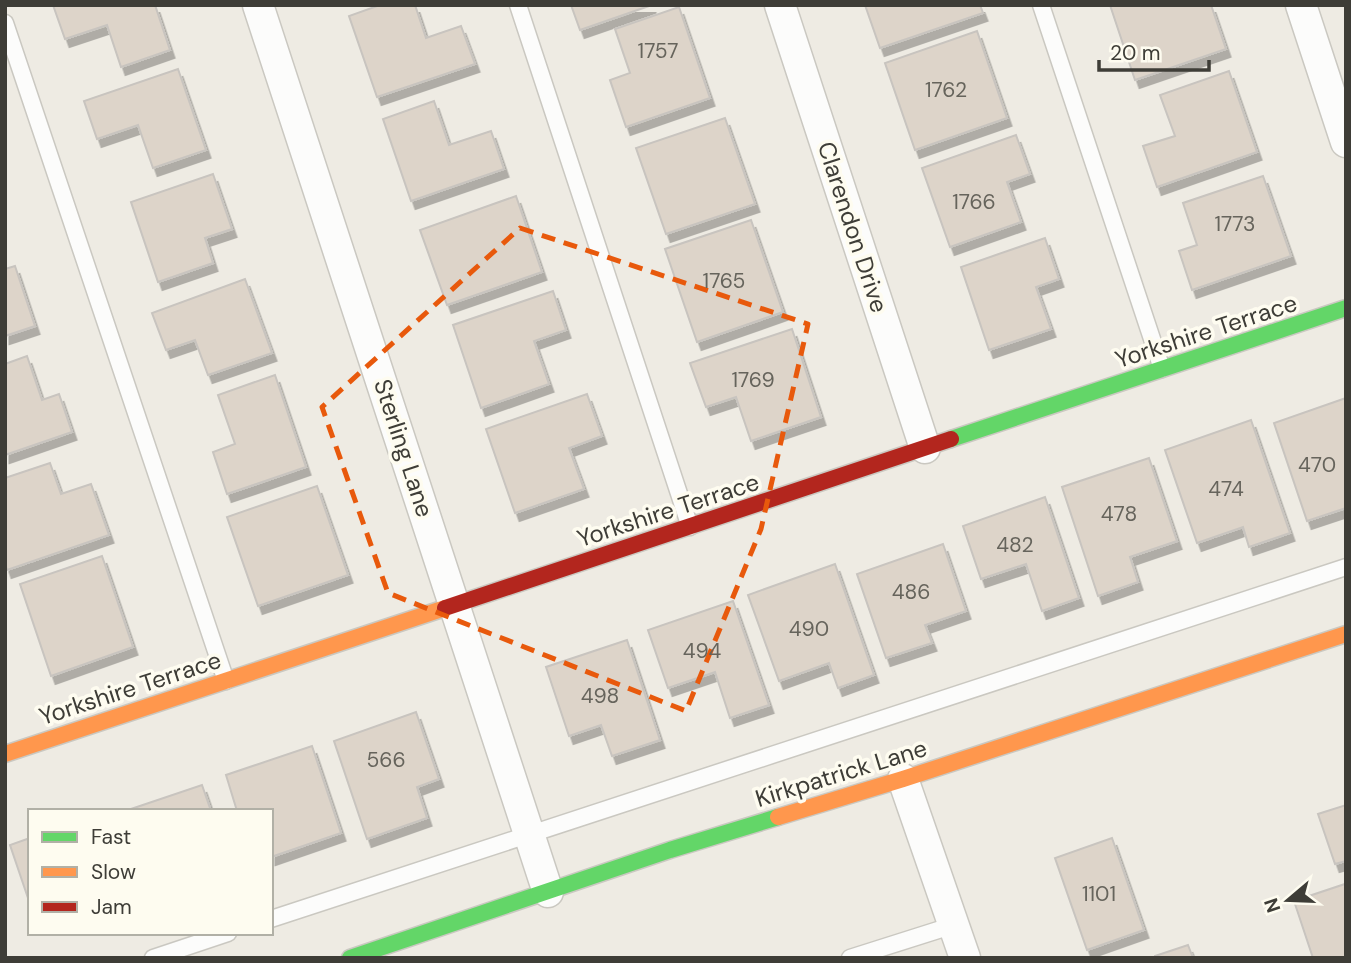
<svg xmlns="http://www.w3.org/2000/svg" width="1351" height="963" viewBox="0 0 1351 963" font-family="'DM Sans',sans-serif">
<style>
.building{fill:#ddd4c9;stroke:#c8c4bf;stroke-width:2;filter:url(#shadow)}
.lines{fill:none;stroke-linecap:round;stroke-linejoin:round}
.lane-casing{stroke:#cac8c1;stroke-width:19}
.street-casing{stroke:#cac8c1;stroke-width:33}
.fast-casing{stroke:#cac8c1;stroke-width:19}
.slow-casing{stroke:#cac8c1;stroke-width:19}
.jam-casing{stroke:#cac8c1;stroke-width:19}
.lane{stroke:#fcfcfb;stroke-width:16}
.street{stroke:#fcfcfb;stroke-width:30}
.fast{stroke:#63d668;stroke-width:16}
.slow{stroke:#ff974d;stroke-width:16}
.jam{stroke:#b3261e;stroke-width:16}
.marked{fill:none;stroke:#e8590c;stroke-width:5;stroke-dasharray:14 9;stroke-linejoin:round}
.labels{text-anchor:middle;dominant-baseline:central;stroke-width:7;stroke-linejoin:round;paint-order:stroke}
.number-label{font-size:21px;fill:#66645c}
.street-label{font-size:24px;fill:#3e3d37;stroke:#fefcf0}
</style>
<defs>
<filter id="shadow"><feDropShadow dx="4.5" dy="8" stdDeviation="0" flood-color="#0004"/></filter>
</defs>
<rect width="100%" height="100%" fill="#eeebe3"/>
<g class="building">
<path d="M53 5H155L170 50 121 67 107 25 65 39Z"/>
<path d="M380 5H415L426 38 461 26 475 64 377 97 349 16Z"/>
<path d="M571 5H652L580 30Z"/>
<path d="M865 5H980L983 13 880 48Z"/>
<path d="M1110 5H1211L1226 49 1135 80Z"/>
<path d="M679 7 710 98 626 127 610 80 630 73 615 29Z"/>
<path d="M977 31 1007 118 915 150 885 63Z"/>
<path d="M178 69 206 150 153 168 138 125 97 139 84 101Z"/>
<path d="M1229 71 1257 152 1157 187 1143 146 1175 136 1160 95Z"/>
<path d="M434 101 449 145 491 131 504 169 411 201 383 119Z"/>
<path d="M725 118 755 204 666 234 636 148Z"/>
<path d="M1016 135 1030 174 1007 182 1021 222 950 247 922 168Z"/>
<path d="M213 174 232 229 205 238 213 263 158 282 131 202Z"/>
<path d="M1263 176 1291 256 1192 290 1179 251 1197 245 1183 203Z"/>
<path d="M516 196 542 272 447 305 420 230Z"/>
<path d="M751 220 783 312 697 342 665 249Z"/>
<path d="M1045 238 1059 279 1036 287 1051 329 989 350 961 267Z"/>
<path d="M15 266 35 326 5 336V269Z"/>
<path d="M245 279 272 353 208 375 195 340 166 350 152 313Z"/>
<path d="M553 291 566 330 534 341 549 384 481 408 453 325Z"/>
<path d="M792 329 821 417 751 441 736 397 706 407 690 363Z"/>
<path d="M27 356 42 400 59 394 72 432 5 455V364Z"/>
<path d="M275 375 306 467 227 494 213 452 235 444 218 395Z"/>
<path d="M587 394 602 436 569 448 584 489 515 513 486 429Z"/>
<path d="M1346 398V508L1307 521 1274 423Z"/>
<path d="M1251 420 1290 533 1249 547 1243 527 1197 543 1165 450Z"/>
<path d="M1149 458 1177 541 1130 557 1138 582 1098 596 1062 487Z"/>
<path d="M50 463 61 494 91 484 109 535 7 570 5 564V478Z"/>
<path d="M317 486 348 575 258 606 227 517Z"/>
<path d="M1045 497 1079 598 1042 611 1026 564 981 579 963 526Z"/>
<path d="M943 544 966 611 925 625 932 643 886 658 857 574Z"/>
<path d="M102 556 133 647 51 676 20 584Z"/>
<path d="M835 564 874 675 838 688 829 663 779 681 748 595Z"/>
<path d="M733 601 769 705 730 718 715 672 668 688 648 630Z"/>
<path d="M627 640 660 740 612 756 601 725 569 736 546 667Z"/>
<path d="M416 712 439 779 417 787 427 818 367 839 334 741Z"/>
<path d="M312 746 341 833 271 857V811H237L226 775Z"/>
<path d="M202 785 211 811H125Z"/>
<path d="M1346 805V861L1335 864 1318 814Z"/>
<path d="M30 838V904L10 845Z"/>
<path d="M1112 838 1144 930 1087 950 1055 858Z"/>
<path d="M1345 884 1346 958H1313L1294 901Z"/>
<path d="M1188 945 1193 958H1155V956Z"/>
</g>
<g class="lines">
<g class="lane-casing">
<g id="lane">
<path d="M518 5 690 527"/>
<path d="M1041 5 1162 369"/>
<path d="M5 23 226 681"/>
<path d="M271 919 1346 567"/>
<path d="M153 958 228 933"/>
<path d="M850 958 954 925"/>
</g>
</g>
<g class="street-casing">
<g id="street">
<path d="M258 5 548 892"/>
<path d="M780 5 925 448"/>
<path d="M1301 5 1346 142"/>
<path d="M903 779 965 958"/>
</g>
</g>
<g class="fast-casing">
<g id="fast">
<path d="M951 439 1346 308"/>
<path d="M350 958 670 850 778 817"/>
</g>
</g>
<g class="slow-casing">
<g id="slow">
<path d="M5 754 445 608"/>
<path d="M778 817 903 779 1346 634"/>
</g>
</g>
<g class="jam-casing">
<path id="jam" d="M445 608 951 439"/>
</g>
<use href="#lane" class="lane"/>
<use href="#street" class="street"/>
<use href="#fast" class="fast"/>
<use href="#slow" class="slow"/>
<use href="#jam" class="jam"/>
</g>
<path class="marked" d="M520 228 808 324 761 529 686 711 388 593 322 407Z"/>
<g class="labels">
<g class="number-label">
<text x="658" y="51">1757</text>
<text x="946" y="90">1762</text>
<text x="974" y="202">1766</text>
<text x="1235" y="224">1773</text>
<text x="724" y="281">1765</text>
<text x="753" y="380">1769</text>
<text x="1317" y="465">470</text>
<text x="1226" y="489">474</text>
<text x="1119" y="514">478</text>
<text x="1015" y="545">482</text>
<text x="911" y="592">486</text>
<text x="809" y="629">490</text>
<text x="702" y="651">494</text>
<text x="600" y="696">498</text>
<text x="386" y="760">566</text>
<text x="1099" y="894">1101</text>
</g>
<g class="street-label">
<text transform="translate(853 227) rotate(72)">Clarendon Drive</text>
<text transform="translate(1206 331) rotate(-18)">Yorkshire Terrace</text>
<text transform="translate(404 448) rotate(72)">Sterling Lane</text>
<text transform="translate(668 510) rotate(-18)">Yorkshire Terrace</text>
<text transform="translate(130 688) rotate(-18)">Yorkshire Terrace</text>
<text transform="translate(841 773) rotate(-17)">Kirkpatrick Lane</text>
</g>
</g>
<rect width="1351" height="963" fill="none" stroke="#3e3d37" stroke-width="14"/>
<rect x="28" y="809" width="245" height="126" fill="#fefcf0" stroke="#b1b0a6" stroke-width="2"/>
<rect x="42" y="832" width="35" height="10" fill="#63d668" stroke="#b1b0a6" stroke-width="2"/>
<text x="91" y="844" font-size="21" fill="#3e3d37">Fast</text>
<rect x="42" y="867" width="35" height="10" fill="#ff974d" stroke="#b1b0a6" stroke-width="2"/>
<text x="91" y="879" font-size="21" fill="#3e3d37">Slow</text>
<rect x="42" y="902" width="35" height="10" fill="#b3261e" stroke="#b1b0a6" stroke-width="2"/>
<text x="91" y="914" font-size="21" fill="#3e3d37">Jam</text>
<g transform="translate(1288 900) rotate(251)" stroke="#fefcf0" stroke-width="5" paint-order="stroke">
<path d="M0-5L12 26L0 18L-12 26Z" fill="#3e3d37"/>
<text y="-10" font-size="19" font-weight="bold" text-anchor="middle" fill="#3e3d37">N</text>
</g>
<path d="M1099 60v10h110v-10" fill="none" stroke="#3e3d37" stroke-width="3.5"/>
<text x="1110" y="60" font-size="21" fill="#3e3d37" stroke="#fefcf0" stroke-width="5" paint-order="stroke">20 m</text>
</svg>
